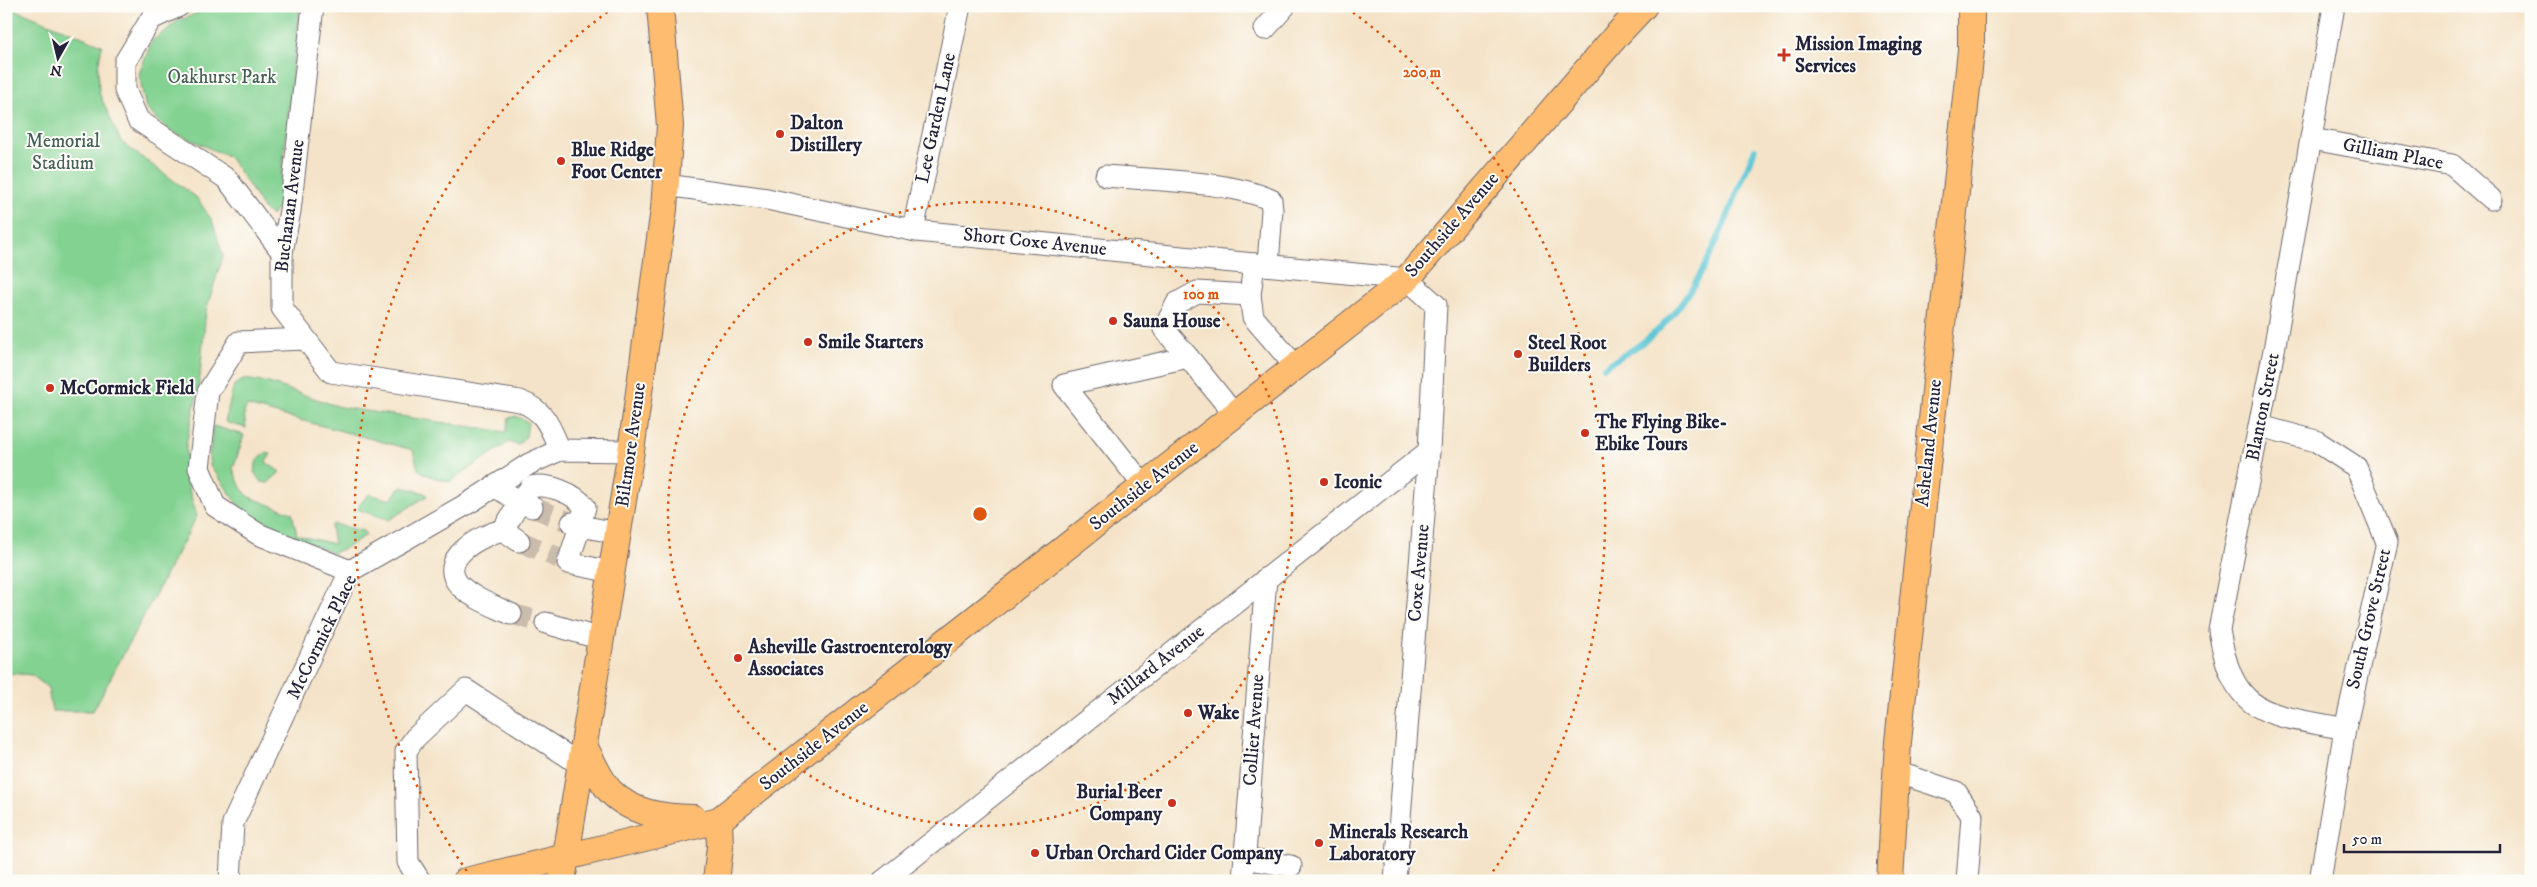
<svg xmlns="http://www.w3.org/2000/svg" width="2537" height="887" viewBox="0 0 2537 887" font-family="'IM FELL DW Pica',serif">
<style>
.green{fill:#83d292;stroke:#527a66}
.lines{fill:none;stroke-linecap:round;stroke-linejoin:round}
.stream{stroke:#5bc6d5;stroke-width:6}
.minor-tunnel{stroke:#cabcac;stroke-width:21;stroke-dasharray:21 11;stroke-linecap:butt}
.minor-casing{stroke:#6c666c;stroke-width:23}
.major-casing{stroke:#6c666c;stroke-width:28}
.minor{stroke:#fff;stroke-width:21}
.major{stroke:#fdbc6f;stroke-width:26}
.ring{fill:none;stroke:#de560e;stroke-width:2.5;stroke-dasharray:2.5 5}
.poi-dot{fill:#c8321e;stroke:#fdfcf7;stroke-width:2}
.labels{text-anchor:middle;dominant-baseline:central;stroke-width:4;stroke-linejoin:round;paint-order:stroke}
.poi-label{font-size:19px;font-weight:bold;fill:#22223b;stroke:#fdfcf7;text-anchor:start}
.park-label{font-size:19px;fill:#446059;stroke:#fdfcf7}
.street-label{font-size:19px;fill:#22223b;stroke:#fdfcf7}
.centre{fill:#de560e;stroke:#fdfcf7;stroke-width:2.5}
.ring-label{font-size:15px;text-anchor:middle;font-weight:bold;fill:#de560e;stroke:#fdfcf7;stroke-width:4;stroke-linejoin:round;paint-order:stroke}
</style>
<rect width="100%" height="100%" fill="#fdfcf7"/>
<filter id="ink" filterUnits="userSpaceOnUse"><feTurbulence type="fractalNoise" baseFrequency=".02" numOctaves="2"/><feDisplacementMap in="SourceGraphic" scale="10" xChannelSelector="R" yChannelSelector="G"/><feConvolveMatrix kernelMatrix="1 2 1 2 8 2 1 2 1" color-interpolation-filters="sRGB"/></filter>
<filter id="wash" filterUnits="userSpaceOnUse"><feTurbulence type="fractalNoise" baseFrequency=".0096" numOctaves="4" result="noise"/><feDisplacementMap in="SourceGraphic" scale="20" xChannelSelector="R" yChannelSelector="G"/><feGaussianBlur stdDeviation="1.12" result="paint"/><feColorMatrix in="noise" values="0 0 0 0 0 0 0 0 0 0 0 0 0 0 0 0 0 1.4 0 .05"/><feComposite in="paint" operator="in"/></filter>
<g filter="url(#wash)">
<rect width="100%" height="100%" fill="#f4e3c8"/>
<g class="green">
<path d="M6 6 102 45 98 67 99 93 121 142 196 197 212 220 223 256 206 310 199 386 186 444 187 483 197 516 93 711H52L48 688 32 675 6 673Z"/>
<path d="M215 6 300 7 278 208 272 216 263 209 248 184 229 157 169 130 146 109 139 74 152 41 178 21Z"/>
<path d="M245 379 269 383 340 407 506 432 509 418 516 416 528 422 526 437 518 445 509 442 449 482 427 475 418 469 413 450 247 406 244 412 246 428 225 422 234 385Z"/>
<path d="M213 426 244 435 233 469 241 488 249 497 292 513 297 535 334 544 331 526 334 524 363 531 366 535 344 549 332 553 251 518 241 509 210 465 209 458Z"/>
<path d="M265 453 271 454 266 462 280 472 268 483 261 482 254 472 257 460Z"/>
<path d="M403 487 425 493 427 496 389 520 359 510V505L369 494 391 500 398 489Z"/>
</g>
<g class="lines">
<path class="stream" d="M1604 367C1624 355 1650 340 1666 322 1710 275 1730 207 1755 149"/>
</g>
</g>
<g filter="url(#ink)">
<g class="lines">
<g class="minor-tunnel">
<path d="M532 507 572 523"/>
<path d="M519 541 559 558"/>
<path d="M511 614 546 623"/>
</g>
<g class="minor-casing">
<g id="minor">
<path d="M179 6 151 19 125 62V90L138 120 227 179 282 252"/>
<path d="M313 6 290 211 282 252V308L331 372 520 401C546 412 549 425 560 450"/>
<path d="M2334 6 2274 350 2219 630C2234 719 2267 713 2345 729"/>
<path d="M1265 29 1285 6"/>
<path d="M2312 139 2452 165 2491 199"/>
<path d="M1106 176C1153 180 1230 181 1271 200L1272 210 1268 265"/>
<path d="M666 185 767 199 916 231 1407 279 1436 305 1429 451 1395 881"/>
<path d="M913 230 960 6"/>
<path d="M1250 295 1253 317 1295 366"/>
<path d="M304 339 239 342 208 392 199 468 215 506 258 534 350 571"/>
<path d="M1188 357 1164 329 1177 303 1197 292 1250 295 1254 264"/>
<path d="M2260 426 2316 441 2356 467 2387 542 2345 729 2320 881"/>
<path d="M494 486 520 502 531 487C548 483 574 493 585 507L580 526 572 523"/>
<path d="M1144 486 1064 385 1188 357 1234 414"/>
<path d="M503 530C481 535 435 559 460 586 474 599 494 606 511 614"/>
<path d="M519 541 503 530 520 502 532 507"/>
<path d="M612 572 568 563 580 526 618 533"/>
<path d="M546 623 601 639"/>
<path d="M1896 772 1956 792 1972 816 1967 881"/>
<path d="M1245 858 1291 866"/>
<path d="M230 881 233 823 350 571 472 501 529 464 560 450 631 451"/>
<path d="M420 881 408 862 406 751 415 738 466 690 581 765"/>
<path d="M883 881 1429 451"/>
<path d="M1243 881 1266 578"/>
</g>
</g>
<g class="major-casing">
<g id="major">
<path d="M584 746C592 760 599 779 610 791 632 814 663 817 693 818"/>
<path d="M466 881 719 820 1407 279 1616 36 1644 6"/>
<path d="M562 881 631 451 664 209 670 126 660 6"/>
<path d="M716 881 720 847 719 820"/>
<path d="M1890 881 1898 742 1971 50V6"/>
</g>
</g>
<use href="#minor" class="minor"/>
<use href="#major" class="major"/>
</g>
</g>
<g class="ring">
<circle cx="980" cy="514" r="312"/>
<path d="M471 877A625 625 0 0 1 613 8M1347 8A625 625 0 0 1 1489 877"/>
</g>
<g class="poi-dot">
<path d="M1781.5 47.5h5v5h5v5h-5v5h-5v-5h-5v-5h5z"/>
<circle cx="780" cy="134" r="5"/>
<circle cx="561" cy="161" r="5"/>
<circle cx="1113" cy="321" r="5"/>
<circle cx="808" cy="342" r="5"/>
<circle cx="1518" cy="354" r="5"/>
<circle cx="50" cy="388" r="5"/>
<circle cx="1585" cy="433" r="5"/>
<circle cx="1324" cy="482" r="5"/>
<circle cx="738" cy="658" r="5"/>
<circle cx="1188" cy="713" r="5"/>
<circle cx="1172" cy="803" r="5"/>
<circle cx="1319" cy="843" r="5"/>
<circle cx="1035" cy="853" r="5"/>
</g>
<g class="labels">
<g class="poi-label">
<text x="1795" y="44">Mission Imaging<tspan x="1795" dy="22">Services</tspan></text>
<text x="790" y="123">Dalton<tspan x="790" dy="22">Distillery</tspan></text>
<text x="571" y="150">Blue Ridge<tspan x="571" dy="22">Foot Center</tspan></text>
<text x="1123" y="321">Sauna House</text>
<text x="818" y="342">Smile Starters</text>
<text x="1528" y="343">Steel Root<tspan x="1528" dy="22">Builders</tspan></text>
<text x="60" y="388">McCormick Field</text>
<text x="1595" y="422">The Flying Bike-<tspan x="1595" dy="22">Ebike Tours</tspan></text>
<text x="1334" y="482">Iconic</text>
<text x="748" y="647">Asheville Gastroenterology<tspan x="748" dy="22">Associates</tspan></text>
<text x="1198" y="713">Wake</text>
<text x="1162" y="792" text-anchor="end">Burial Beer<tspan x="1162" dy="22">Company</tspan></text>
<text x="1329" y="832">Minerals Research<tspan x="1329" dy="22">Laboratory</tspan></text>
<text x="1045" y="853">Urban Orchard Cider Company</text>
</g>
<g class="park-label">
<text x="222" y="77">Oakhurst Park</text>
<text x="63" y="141">Memorial<tspan x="63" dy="22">Stadium</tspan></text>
</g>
<g class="street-label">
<text transform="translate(936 118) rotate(-78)">Lee Garden Lane</text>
<text transform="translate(2393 154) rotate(11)">Gilliam Place</text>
<text transform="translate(290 206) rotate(-83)">Buchanan Avenue</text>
<text transform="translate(1452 225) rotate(-49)">Southside Avenue</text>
<text transform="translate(1035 242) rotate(6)">Short Coxe Avenue</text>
<text transform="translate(2263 407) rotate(-79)">Blanton Street</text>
<text transform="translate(1929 443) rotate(-84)">Asheland Avenue</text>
<text transform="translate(631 445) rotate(-82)">Biltmore Avenue</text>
<text transform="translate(1144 486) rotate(-38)">Southside Avenue</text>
<text transform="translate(1419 573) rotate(-85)">Coxe Avenue</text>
<text transform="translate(2369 619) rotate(-77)">South Grove Street</text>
<text transform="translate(322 637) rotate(-64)">McCormick Place</text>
<text transform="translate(1156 665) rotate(-38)">Millard Avenue</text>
<text transform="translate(1254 730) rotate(-86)">Collier Avenue</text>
<text transform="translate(814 746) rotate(-38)">Southside Avenue</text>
</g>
</g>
<circle cx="980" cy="514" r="8" class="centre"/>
<g class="ring-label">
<text x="1422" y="77">200 m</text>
<text x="1201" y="299">100 m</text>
</g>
<rect width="2537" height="887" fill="none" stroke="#fdfcf7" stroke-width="25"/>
<g transform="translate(58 58) rotate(188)" stroke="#fdfcf7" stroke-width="4" paint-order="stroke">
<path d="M0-4L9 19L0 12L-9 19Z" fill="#22223b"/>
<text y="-8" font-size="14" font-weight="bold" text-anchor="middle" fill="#22223b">N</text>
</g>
<path d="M2344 844v8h156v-8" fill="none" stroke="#22223b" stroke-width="2.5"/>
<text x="2352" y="844" font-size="15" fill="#22223b" stroke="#fdfcf7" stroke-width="4" paint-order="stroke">50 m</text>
</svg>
